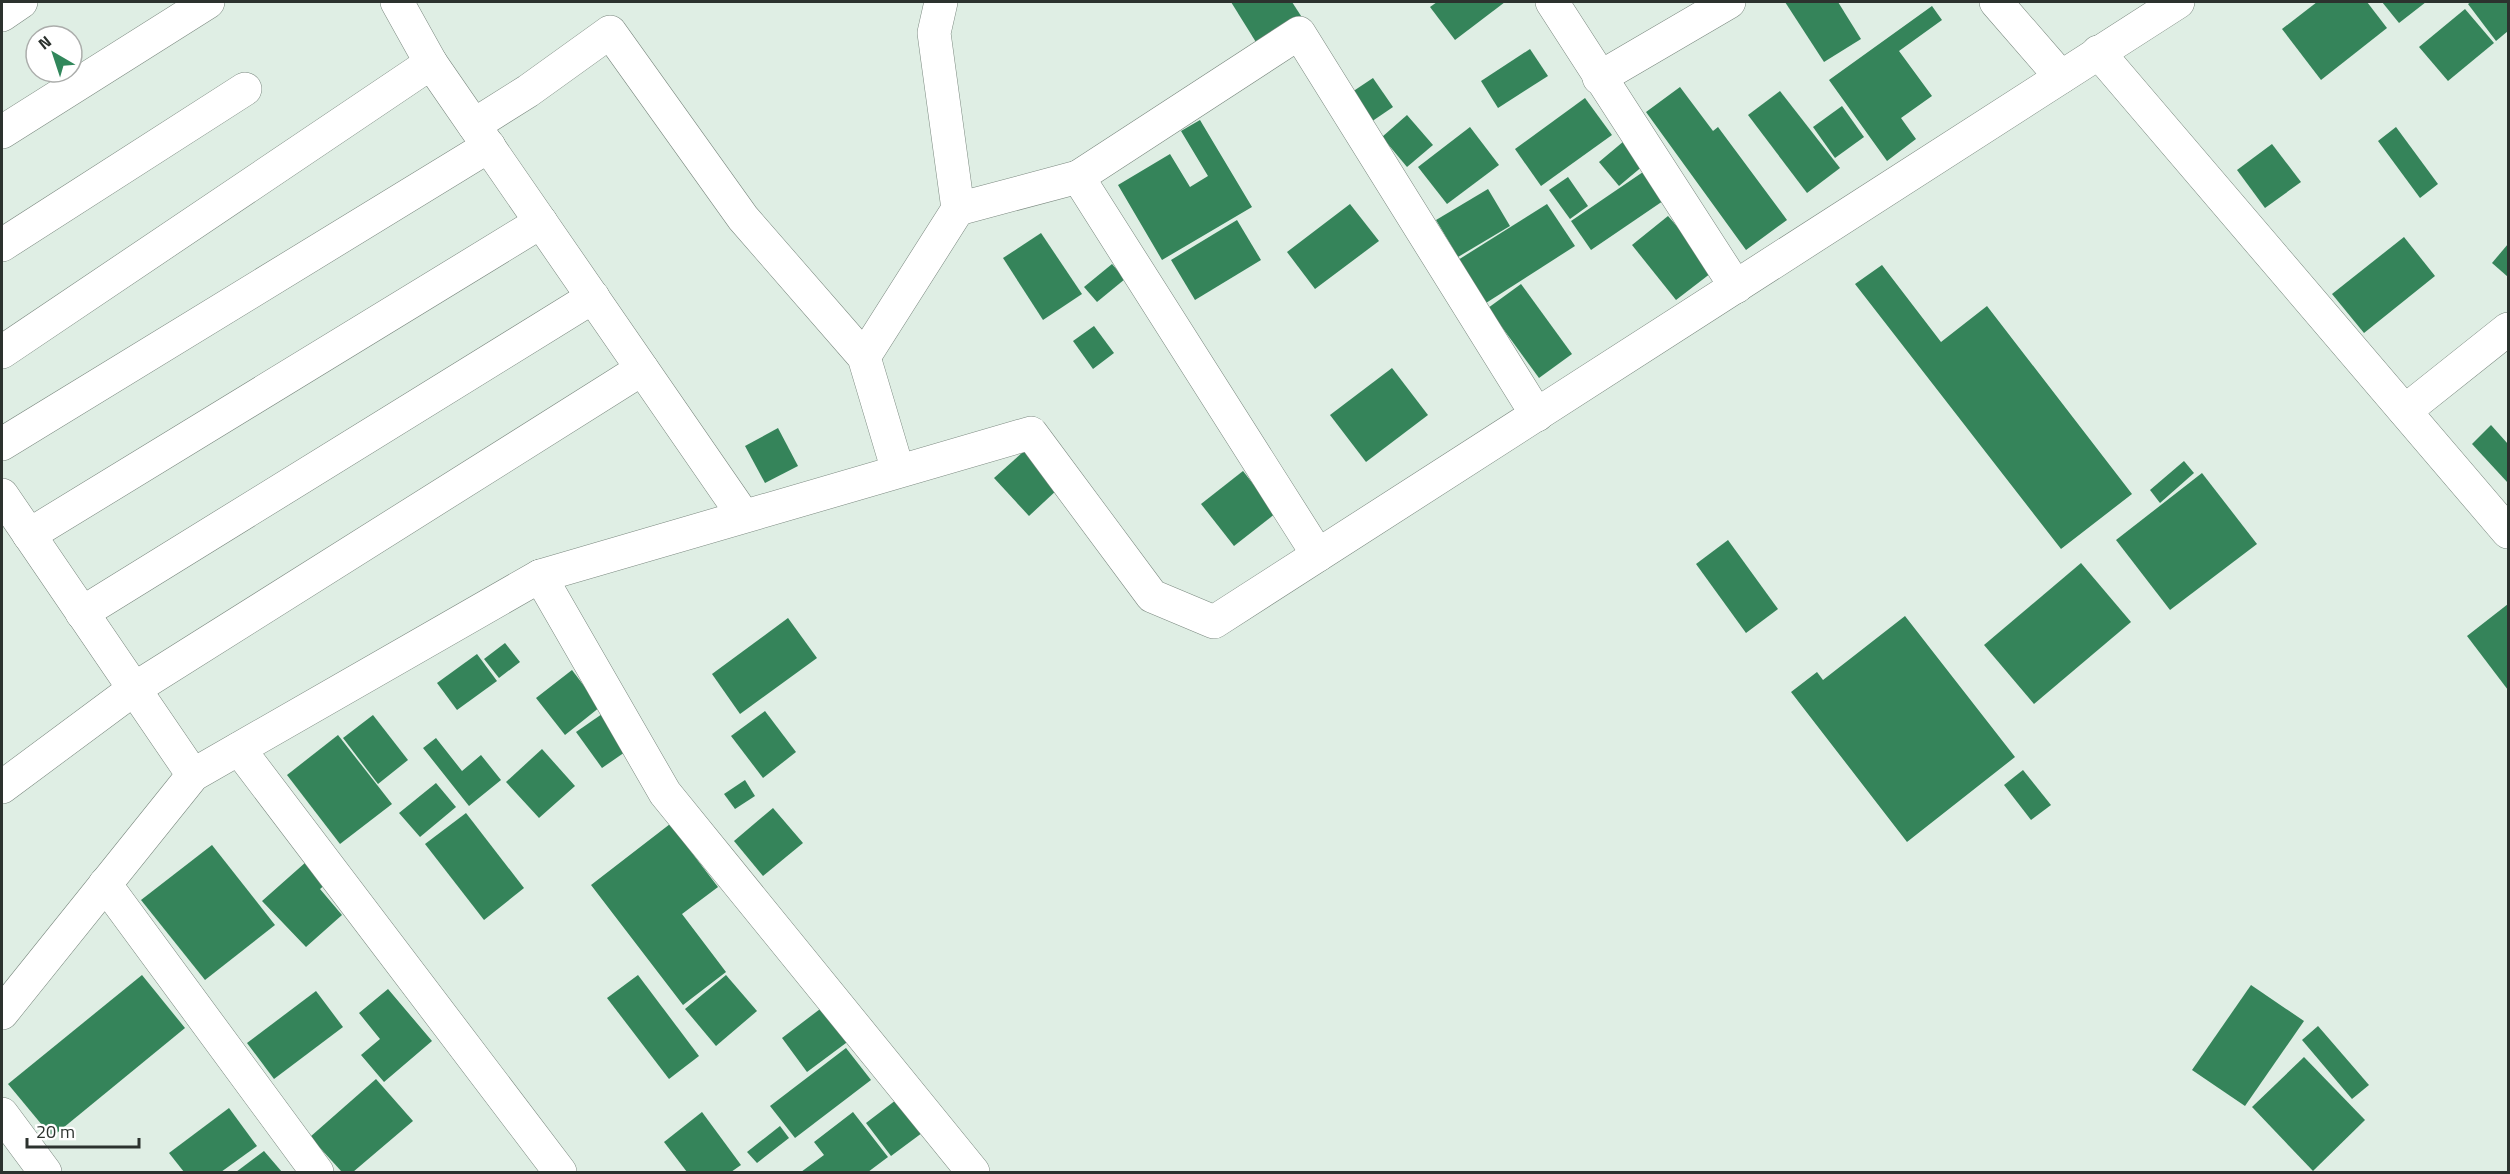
<svg xmlns="http://www.w3.org/2000/svg" width="2510" height="1174" viewBox="0 0 2510 1174" font-family="'Titillium Web',sans-serif">
<style>
.building{fill:#35845a}
.lines{fill:none;stroke-linecap:round;stroke-linejoin:round}
.street-casing{stroke:#7a887f;stroke-width:34}
.street{stroke:#fff;stroke-width:33}
</style>
<rect width="100%" height="100%" fill="#dfeee4"/>
<g class="building">
<path d="M1231 2H1292L1303 19 1259 47Z"/>
<path d="M1437 2H1505L1455 40 1430 7Z"/>
<path d="M1785 2H1838L1861 39 1824 62Z"/>
<path d="M2317 2H2367L2387 28 2321 80 2282 29Z"/>
<path d="M2382 2H2426L2399 23Z"/>
<path d="M2471 2H2508V31L2496 41 2468 4Z"/>
<path d="M1932 6 1942 20 1899 51 1932 96 1901 118 1916 139 1887 161 1829 80Z"/>
<path d="M2465 9 2494 43 2448 81 2419 47Z"/>
<path d="M1530 49 1548 76 1498 108 1481 81Z"/>
<path d="M1373 78 1393 107 1371 122 1352 92Z"/>
<path d="M1680 87 1713 131 1718 127 1787 220 1746 250 1646 112Z"/>
<path d="M1780 91 1840 168 1807 193 1748 115Z"/>
<path d="M1585 98 1612 135 1541 186 1515 149Z"/>
<path d="M1842 106 1864 137 1835 158 1813 127Z"/>
<path d="M1407 115 1433 145 1407 167 1382 137Z"/>
<path d="M1200 120 1252 207 1162 260 1118 185 1170 154 1190 187 1208 176 1181 131Z"/>
<path d="M1470 127 1499 165 1447 204 1418 167Z"/>
<path d="M2396 127 2438 184 2420 198 2378 141Z"/>
<path d="M1624 141 1644 165 1619 186 1599 162Z"/>
<path d="M2272 144 2301 182 2265 208 2237 170Z"/>
<path d="M1643 172 1663 201 1591 250 1571 221Z"/>
<path d="M1568 177 1588 206 1570 219 1549 190Z"/>
<path d="M1488 189 1510 226 1458 257 1436 220Z"/>
<path d="M1350 204 1379 241 1315 289 1287 252Z"/>
<path d="M1547 204 1575 246 1486 303 1458 260Z"/>
<path d="M1668 216 1715 270 1676 300 1632 245Z"/>
<path d="M1237 220 1261 260 1195 300 1171 260Z"/>
<path d="M1041 233 1082 294 1043 320 1003 258Z"/>
<path d="M2404 237 2435 276 2364 333 2332 294Z"/>
<path d="M2508 244V277L2492 263Z"/>
<path d="M1112 264 1125 279 1097 302 1084 287Z"/>
<path d="M1882 265 1941 342 1987 306 2132 494 2061 549 1855 284Z"/>
<path d="M1521 284 1572 354 1539 378 1488 308Z"/>
<path d="M1094 326 1114 353 1093 369 1073 341Z"/>
<path d="M1392 368 1428 415 1366 462 1330 415Z"/>
<path d="M2491 425 2508 444V483L2472 444Z"/>
<path d="M778 428 798 466 765 483 745 446Z"/>
<path d="M1024 451 1058 489 1029 516 994 478Z"/>
<path d="M2184 461 2194 473 2160 503 2150 490Z"/>
<path d="M1243 471 1276 513 1234 546 1201 504Z"/>
<path d="M2202 473 2257 544 2170 610 2116 540Z"/>
<path d="M1728 540 1778 609 1746 633 1696 564Z"/>
<path d="M2081 563 2131 622 2034 704 1984 645Z"/>
<path d="M2508 604V690L2467 636Z"/>
<path d="M1905 616 2015 757 1907 842 1791 692 1817 672 1823 680Z"/>
<path d="M788 618 817 658 740 714 712 674Z"/>
<path d="M505 643 520 662 499 678 484 659Z"/>
<path d="M477 654 497 681 457 710 437 683Z"/>
<path d="M572 670 600 707 565 735 536 698Z"/>
<path d="M765 711 796 752 763 778 731 736Z"/>
<path d="M602 714 628 750 602 768 576 732Z"/>
<path d="M373 715 408 760 378 784 343 738Z"/>
<path d="M338 735 392 804 340 844 287 775Z"/>
<path d="M436 738 462 771 481 755 501 780 469 806 423 748Z"/>
<path d="M542 749 575 786 539 818 506 782Z"/>
<path d="M2023 770 2051 805 2031 820 2004 785Z"/>
<path d="M745 780 755 796 735 809 724 794Z"/>
<path d="M436 783 456 807 420 837 399 813Z"/>
<path d="M773 808 803 843 763 876 734 841Z"/>
<path d="M466 813 524 888 484 920 425 844Z"/>
<path d="M670 824 718 887 682 914 726 972 683 1005 591 885Z"/>
<path d="M212 845 275 925 205 980 141 900Z"/>
<path d="M306 862 326 884 320 889 342 915 306 947 262 901Z"/>
<path d="M142 975 185 1028 52 1137 8 1084Z"/>
<path d="M638 975 699 1056 669 1079 607 998Z"/>
<path d="M726 975 757 1011 716 1046 685 1009Z"/>
<path d="M2251 985 2304 1021 2245 1106 2192 1070Z"/>
<path d="M388 989 432 1041 384 1082 361 1055 380 1039 359 1013Z"/>
<path d="M316 991 343 1027 274 1079 247 1043Z"/>
<path d="M824 1006 850 1040 807 1072 782 1038Z"/>
<path d="M2318 1026 2369 1085 2352 1099 2302 1040Z"/>
<path d="M846 1048 871 1080 795 1138 770 1106Z"/>
<path d="M2304 1057 2365 1120 2313 1171 2252 1107Z"/>
<path d="M376 1079 413 1121 353 1172H342L310 1137Z"/>
<path d="M896 1100 922 1133 891 1156 866 1123Z"/>
<path d="M229 1108 257 1146 221 1172H184L169 1153Z"/>
<path d="M702 1112 741 1165 731 1172H687L664 1142Z"/>
<path d="M853 1112 888 1157 868 1172H801L824 1155 814 1142Z"/>
<path d="M780 1126 789 1138 757 1163 747 1152Z"/>
<path d="M264 1151 282 1172H236Z"/>
</g>
<g class="lines">
<g class="street-casing">
<g id="street">
<path d="M397 2 431 63"/>
<path d="M1552 2 1736 287"/>
<path d="M1996 2 2061 77"/>
<path d="M2 15 21 2"/>
<path d="M2098 52 2508 532"/>
<path d="M1599 78 1729 2"/>
<path d="M474 125 528 91 610 32 743 218 864 357 898 471"/>
<path d="M2 132 208 2"/>
<path d="M958 209 1078 177"/>
<path d="M2 245 245 89"/>
<path d="M2 352 431 63 743 515"/>
<path d="M864 357 958 209 934 33 941 2"/>
<path d="M2405 411 2508 329"/>
<path d="M2 444 489 146"/>
<path d="M2 495 193 775"/>
<path d="M29 535 541 222"/>
<path d="M1318 555 1078 177 1299 33 1537 415"/>
<path d="M82 613 593 297"/>
<path d="M239 749 560 1172"/>
<path d="M2 787 134 689 642 369"/>
<path d="M105 884 317 1172"/>
<path d="M2 1013 193 775 540 576"/>
<path d="M2 1114 45 1172"/>
<path d="M973 1172 665 793 540 576 1031 433 1152 596 1214 622 2178 2"/>
</g>
</g>
<use href="#street" class="street"/>
</g>
<rect width="2510" height="1174" fill="none" stroke="#2c322e" stroke-width="6"/>
<g transform="translate(54 54) rotate(321)"><circle r="28" fill="#ffffff" stroke="#abadab" stroke-width="1.5"/>
<path d="M0-4.5L10 22L0 15L-10 22Z" fill="#31875b"/>
<text y="-9" font-size="16" font-weight="bold" text-anchor="middle" fill="#2c322e">N</text>
</g>
<path d="M27 1138v9h112v-9" fill="none" stroke="#2c322e" stroke-width="3"/>
<text x="36" y="1138" font-size="18" fill="#2c322e" stroke="#ffffff" stroke-width="4.5" paint-order="stroke">20 m</text>
</svg>
